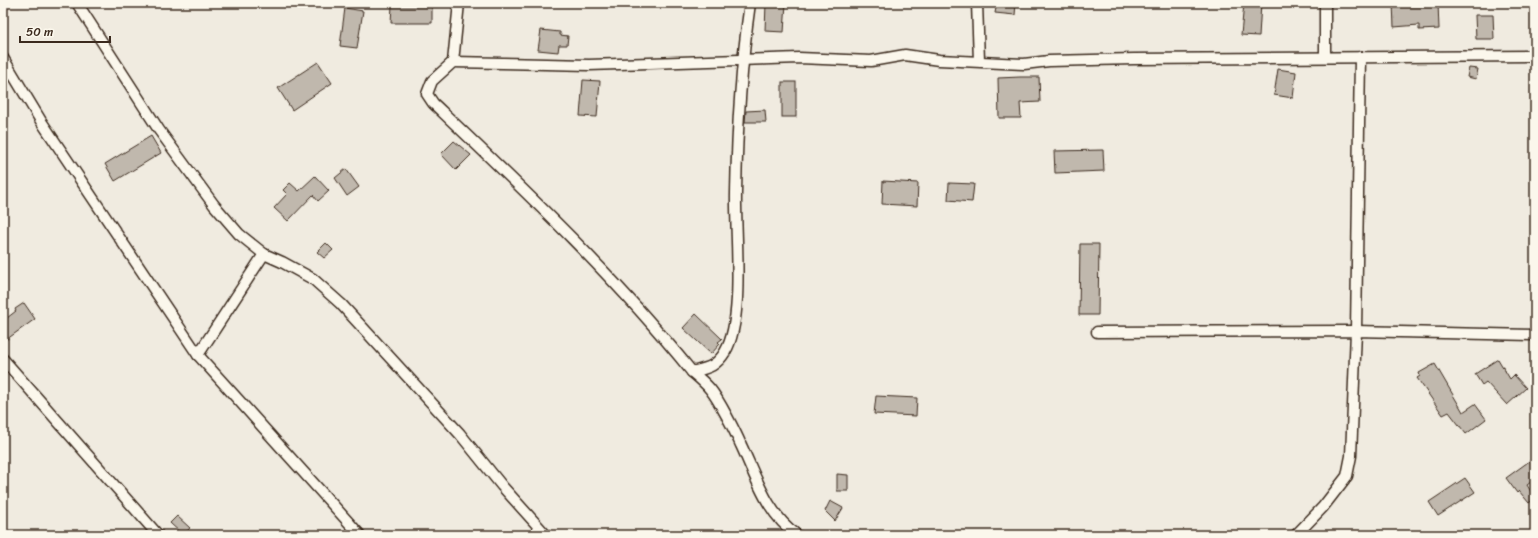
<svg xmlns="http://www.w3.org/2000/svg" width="1538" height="538" viewBox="0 0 1538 538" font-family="Sriracha,sans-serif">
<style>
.building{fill:#c0b8ad;stroke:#3b2a1e}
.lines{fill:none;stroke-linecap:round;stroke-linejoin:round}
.street-casing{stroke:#3b2a1e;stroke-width:13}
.street{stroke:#fbf7ec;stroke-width:10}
</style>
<rect width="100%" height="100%" fill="#f0ebe0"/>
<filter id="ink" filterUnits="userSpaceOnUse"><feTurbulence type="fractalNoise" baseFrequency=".025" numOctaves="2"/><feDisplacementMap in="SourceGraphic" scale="8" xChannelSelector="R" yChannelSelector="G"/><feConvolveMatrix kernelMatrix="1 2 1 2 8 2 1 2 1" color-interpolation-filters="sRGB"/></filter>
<g filter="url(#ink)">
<g class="building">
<path d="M766 3H786L784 32 765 31Z"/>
<path d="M997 3H1016L1015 15 995 13Z"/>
<path d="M1244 3H1261L1259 36 1241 35Z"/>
<path d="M1393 3H1438L1439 29 1419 30V25L1394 27Z"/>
<path d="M392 5H432V23H391Z"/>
<path d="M345 8 363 11 357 48 340 46Z"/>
<path d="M1475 15H1493L1494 39H1476Z"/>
<path d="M541 30 560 32V35L568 36 567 45H559L558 52 538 50Z"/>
<path d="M318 62 332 83 292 110 278 88Z"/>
<path d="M1469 68 1478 69 1476 79 1467 77Z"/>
<path d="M1278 69 1296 72 1293 98 1274 95Z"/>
<path d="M1020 77H1039L1040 102 1020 103 1021 118H999L998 78Z"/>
<path d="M583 80 600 81 597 117 580 116Z"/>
<rect x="782" y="82" width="14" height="35"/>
<path d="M765 110 766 122H745L746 111Z"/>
<path d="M151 136 161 153 115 181 105 164Z"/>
<path d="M454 141 471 155 456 170 441 154Z"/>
<path d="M1103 150 1104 171 1055 173 1054 151Z"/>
<path d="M346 169 359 187 347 196 335 178Z"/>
<path d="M315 176 329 191 318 201 313 195 288 221 274 208 287 194 283 190 290 183 299 191Z"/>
<path d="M883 181 918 183 917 206 882 204Z"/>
<path d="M949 183 974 184 972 202 948 200Z"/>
<path d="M326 243 333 250 324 258 317 252Z"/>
<path d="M1080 244H1099L1098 315H1079Z"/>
<path d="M24 303 35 319 3 342V321L16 311 15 309Z"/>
<path d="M696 314 722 339 718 342 720 344 711 354 683 328Z"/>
<path d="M1498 359 1510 379 1514 375 1526 388 1507 405 1486 382 1482 385 1475 374Z"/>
<path d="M1435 364 1463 412 1475 404 1486 419 1466 434 1449 412 1443 415 1417 378 1420 376 1419 373Z"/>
<path d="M876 396 917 398 916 416 874 414Z"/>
<path d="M1535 457V479L1527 485 1535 498 1529 503 1519 491 1517 493 1506 478Z"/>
<path d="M837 474 848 475V491H837Z"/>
<path d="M1465 478 1475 492 1438 516 1429 502Z"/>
<path d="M830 501 843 508 835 521 825 511Z"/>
<path d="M177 516 190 528 183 535 170 523Z"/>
</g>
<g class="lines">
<g class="street-casing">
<g id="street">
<path d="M77 3 159 130 214 205 239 234 264 254 282 262 313 279 341 304 460 434 502 486 546 535"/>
<path d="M459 3 453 62 432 81 427 94 433 103C523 189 614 275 692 372"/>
<path d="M750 3C741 66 737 130 736 193 735 234 745 319 725 352 716 367 707 368 692 372 698 377 705 383 710 389 719 400 735 431 741 445 756 477 767 514 797 535"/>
<path d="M977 3 979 61"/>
<path d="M1325 57V3"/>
<path d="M3 58 41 121 198 355 360 535"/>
<path d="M453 62 589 65 799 58 871 61 905 55 939 60 1024 64 1049 61 1134 59 1535 56"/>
<path d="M1097 332 1356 331 1535 335"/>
<path d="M198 355 264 254"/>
<path d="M3 359 158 535"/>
<path d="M1296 535 1323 507 1347 476 1351 456 1356 331 1360 57"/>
</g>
</g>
<use href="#street" class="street"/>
</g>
</g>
<rect width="1538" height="538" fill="none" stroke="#fbf7ec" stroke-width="16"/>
<rect x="8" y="8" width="1522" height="522" fill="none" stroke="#3b2a1e" stroke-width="1.5" filter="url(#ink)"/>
<path d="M20 36v6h90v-6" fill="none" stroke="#3b2a1e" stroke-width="2"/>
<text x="26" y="36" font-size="12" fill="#3b2a1e" stroke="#fbf7ec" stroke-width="3" paint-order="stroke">50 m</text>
</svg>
